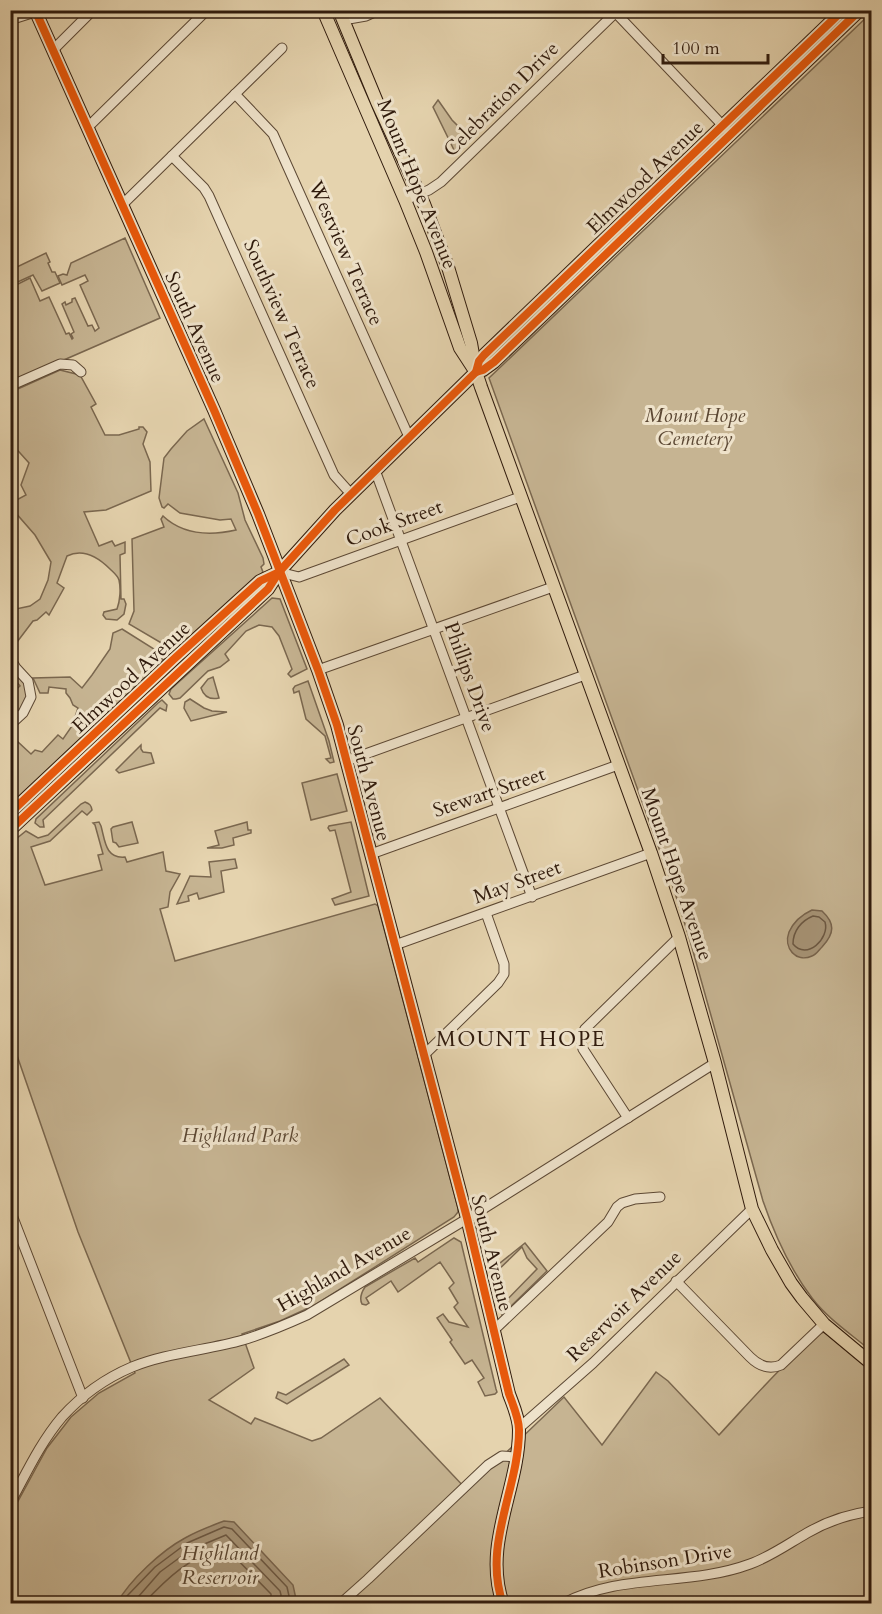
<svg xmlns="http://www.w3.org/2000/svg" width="882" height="1614" viewBox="0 0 882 1614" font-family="Cardo,serif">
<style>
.green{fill:#c6b492;stroke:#7a674f;stroke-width:1.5}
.water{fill:#a79477;stroke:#77634c;stroke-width:1.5}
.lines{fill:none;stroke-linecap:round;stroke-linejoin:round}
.shore{stroke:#6b5742;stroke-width:1.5}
.minor-casing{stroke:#5c4834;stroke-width:11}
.major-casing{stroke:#2f1a0c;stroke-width:14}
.minor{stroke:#eee2ca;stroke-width:9}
.major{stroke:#e5d3ae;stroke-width:12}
.cycleway-casing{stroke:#eee2ca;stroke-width:11}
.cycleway{stroke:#e8590c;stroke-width:8}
.labels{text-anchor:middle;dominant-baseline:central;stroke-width:6;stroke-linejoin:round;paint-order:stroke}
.street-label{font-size:20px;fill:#2f1a0c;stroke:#eee2ca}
.park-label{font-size:20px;font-style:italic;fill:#5c4834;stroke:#eee2ca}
.neighbourhood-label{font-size:21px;letter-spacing:1.5px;fill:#2f1a0c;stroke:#eee2ca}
.water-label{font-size:21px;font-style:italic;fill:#594531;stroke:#eee2ca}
</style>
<rect width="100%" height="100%" fill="#e5d3ae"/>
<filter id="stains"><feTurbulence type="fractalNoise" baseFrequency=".00333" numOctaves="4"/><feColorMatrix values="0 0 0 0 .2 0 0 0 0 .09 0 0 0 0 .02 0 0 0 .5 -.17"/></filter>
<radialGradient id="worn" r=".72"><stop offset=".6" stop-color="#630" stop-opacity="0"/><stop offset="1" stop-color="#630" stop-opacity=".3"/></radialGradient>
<g class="green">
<path d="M871 13V1351C851 1334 828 1319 812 1298 790 1269 775 1236 763 1201L689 937 674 890 489 378Z"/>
<path d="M438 100 452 120 471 139 456 154 433 107Z"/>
<path d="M125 238 160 318 11 383 10 288 30 278 40 301 49 297 66 334 69 333 72 339 73 338 71 334 74 332 62 304 65 302 66 305 72 302V299L75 298 88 326 92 325 95 331 99 328 80 285 88 281 85 275 62 285 58 276 63 274 67 275 71 263Z"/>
<path d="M46 253 50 262 48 263 52 272H55L60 283 42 291 33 275 11 285V257L17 267Z"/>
<path d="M60 370 80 375 96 404 91 407 105 435H119L139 429V427H143L147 432 143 444 150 462 151 491 106 510 84 512 99 546 112 541 115 546 125 542V553L120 555 121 599H124L126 604 124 614 117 620 106 619 103 615 104 612 117 609C120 601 121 589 119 580 118 576 113 572 110 569 99 558 83 548 67 556L57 583 64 588 49 615 46 612 37 620 33 621 11 650V610L30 606 40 599 48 580 51 562 35 535 14 511 11 510V503L26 495 21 485 29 463 11 443V392Z"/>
<path d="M204 419 238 493 245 520 263 558 264 564 261 567 263 572 175 651 129 624 134 611 132 539 164 527 161 519 163 516C183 535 209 536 236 530L231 519 220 520 180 513 168 504 164 508 162 507 159 498 164 458 171 449 187 431Z"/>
<path d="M272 598 280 599 307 669 291 677 288 674 292 669 279 636 272 627 259 625 246 631 225 654 229 660 220 667 208 671 180 698 176 699H173L169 694 171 689Z"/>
<path d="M122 629 154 649 165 662 18 798H11V740L18 742 31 754 35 750 42 752 58 735 63 739 72 726 78 708 73 705 70 698 66 693V689L49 687 48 693H40L33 678 70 677 82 688 92 675 110 649 113 633Z"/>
<path d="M213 677 219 698C210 700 204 697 201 688L208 679Z"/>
<path d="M18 678H20L26 685 28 693 23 707 11 719V694L20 686 16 681Z"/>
<path d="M308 681 329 741 334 762 330 763 326 759 331 758 325 736 306 719 299 691 294 693 293 689 295 686Z"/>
<path d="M190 699 204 708 212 711 227 712 191 721 184 708 185 702Z"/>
<path d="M162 700 167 705 166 711 160 708 43 820 44 827H40L35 823 36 819 158 703Z"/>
<path d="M141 745V749L143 752 151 753 154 763 119 773 116 770Z"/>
<path d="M337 774 347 811 311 820 302 783Z"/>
<path d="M85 802C90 804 91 805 92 810L87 815 82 811 50 841 31 847 45 885 102 870 98 855 103 854 95 825 93 823 99 822 101 826C105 840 105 859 125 857L127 862 163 852 166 871 180 874 170 892 168 907 160 909 175 961 375 904 378 906 458 1208V1212L454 1217 315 1305 280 1321 242 1334 254 1368 209 1400 251 1424 255 1418 312 1441 321 1438 380 1398 467 1490 564 1397 602 1445 656 1372 668 1381 719 1435C745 1407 770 1378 798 1352 806 1345 814 1334 824 1332L871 1371V1603H11L10 1516 36 1468 47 1448 71 1417 99 1393 135 1373 78 1232 11 1038V843L26 831 38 838 48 835 81 804Z"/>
<path d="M132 822 138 843 119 847 116 843 113 842 111 829 113 827Z"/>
<path d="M247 822 248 830H251V833L233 838 234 845 222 848H207L219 845 215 831Z"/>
<path d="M351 822 369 896 335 905 332 899 351 892 335 830 330 831 328 828 329 826Z"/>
<path d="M235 859 237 868 221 871 224 892 199 899 197 893 188 896 189 901 177 904 190 876 211 877 209 862Z"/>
<path d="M454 1238 461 1242 496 1389 497 1392 495 1394 485 1396 478 1382 484 1378 472 1360 465 1364 450 1342 452 1340 437 1318 443 1314 449 1322 468 1327 454 1307 458 1303 449 1288 454 1283 440 1262 398 1292 391 1281 366 1298 369 1303 366 1305 362 1304C359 1298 361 1293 365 1287L415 1258 418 1262Z"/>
<path d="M525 1243 547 1271 502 1315 499 1308 537 1269 527 1258 522 1247 493 1275V1278L490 1271Z"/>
<path d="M344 1359 349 1365 287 1404 276 1398 278 1392 286 1395Z"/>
</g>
<g class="water">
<path d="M812 910 822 911C835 923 835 933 822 947 819 950 816 955 812 956 796 963 783 948 789 932 794 921 801 915 812 910Z"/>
<path d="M224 1521 234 1522 293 1585 296 1599 291 1603H117C130 1580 161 1551 185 1538 197 1531 211 1526 224 1521Z"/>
</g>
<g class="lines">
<g class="shore">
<path d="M813 916 819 917 825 922C830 938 807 961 793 944 793 931 801 921 813 916Z"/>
<path d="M123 1604 127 1596 155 1567 187 1543 224 1527 232 1529 287 1587 289 1596 287 1604"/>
<path d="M132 1604 160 1572 190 1550 226 1535 280 1591 281 1595 280 1604"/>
<path d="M143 1604C169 1576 188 1559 224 1546L271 1594V1604"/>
</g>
<g class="minor-casing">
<g id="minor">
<path d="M613 10 727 130"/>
<path d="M10 20 35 12"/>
<path d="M343 20 366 16 379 10"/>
<path d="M53 50 93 10"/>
<path d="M235 94 273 134 409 437"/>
<path d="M87 128 207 10"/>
<path d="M172 156 204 188 209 196 334 475 351 494"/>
<path d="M405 200 429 190 441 182 615 13"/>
<path d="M122 205 282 48"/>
<path d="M10 386 60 364 73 365 81 372"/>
<path d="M375 470 532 897"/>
<path d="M279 572 299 577 520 497"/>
<path d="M10 658 16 668 28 681 31 697 23 713 10 725"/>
<path d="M318 670 553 587"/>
<path d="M346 761 585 675"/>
<path d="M371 854 618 765"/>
<path d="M395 945 651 853"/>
<path d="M423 1056 498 983 504 974V964L486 913"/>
<path d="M628 1118 583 1049 580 1038 585 1029 679 937"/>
<path d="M10 1210 83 1398"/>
<path d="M676 1281 750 1357C759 1366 769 1370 781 1365L824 1324"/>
<path d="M494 1330 608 1222 617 1207 622 1203 635 1199 660 1197"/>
<path d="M519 1428 593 1363 752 1209"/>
<path d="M10 1503C26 1474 40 1443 62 1417 81 1396 106 1378 132 1367 166 1353 208 1350 243 1340 266 1333 287 1324 307 1315L475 1214 715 1063"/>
<path d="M340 1604 368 1579 488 1465 502 1456 516 1457"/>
<path d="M562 1604C622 1572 688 1587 750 1564 770 1557 788 1544 807 1533 826 1522 849 1514 872 1511"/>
</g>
</g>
<g class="major-casing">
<g id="major">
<path d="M35 10 214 410 258 514 318 670 337 725 467 1218 509 1394C513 1405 519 1418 519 1430 519 1489 482 1544 503 1604"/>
<path d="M323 10 405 200 426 252 460 348 475 371"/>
<path d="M339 10 377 102 424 204 448 267 471 343 476 372 481 387 651 853 679 937 715 1063 752 1209 772 1250 791 1283 802 1298 824 1324 872 1364"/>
<path d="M476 371 479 361 484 355 843 10"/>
<path d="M10 813 174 659 260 581 279 572"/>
<path d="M10 830 268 589 279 572 335 510 476 372 483 370 494 362 860 10"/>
</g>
</g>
<use href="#minor" class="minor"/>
<use href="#major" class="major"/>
<g class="cycleway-casing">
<g id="cycleway">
<path d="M35 10 214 410 258 514 318 670 337 725 467 1218 509 1394C513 1405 519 1418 519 1430 519 1489 482 1544 503 1604"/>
<path d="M476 372 479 361 484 355 843 10"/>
<path d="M10 813 174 659 260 581 277 573"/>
<path d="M10 830 268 589 279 572 335 510 476 372 483 370 494 362 860 10"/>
</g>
</g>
<use href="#cycleway" class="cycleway"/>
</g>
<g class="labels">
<g class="street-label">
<text transform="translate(501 99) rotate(-45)">Celebration Drive</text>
<text transform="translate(645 177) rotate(-44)">Elmwood Avenue</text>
<text transform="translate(417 184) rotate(68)">Mount Hope Avenue</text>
<text transform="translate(346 253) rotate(66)">Westview Terrace</text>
<text transform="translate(282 314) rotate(66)">Southview Terrace</text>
<text transform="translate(195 327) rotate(66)">South Avenue</text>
<text transform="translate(394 523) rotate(-20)">Cook Street</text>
<text transform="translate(131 677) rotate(-43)">Elmwood Avenue</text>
<text transform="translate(470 677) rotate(70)">Phillips Drive</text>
<text transform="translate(369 783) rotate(75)">South Avenue</text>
<text transform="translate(489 792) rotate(-19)">Stewart Street</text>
<text transform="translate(677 874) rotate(71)">Mount Hope Avenue</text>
<text transform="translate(517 882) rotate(-20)">May Street</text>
<text transform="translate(492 1253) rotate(76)">South Avenue</text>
<text transform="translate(344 1269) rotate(-30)">Highland Avenue</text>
<text transform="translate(624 1306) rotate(-44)">Reservoir Avenue</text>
<text transform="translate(665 1561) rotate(-9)">Robinson Drive</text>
</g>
<g class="park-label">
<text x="695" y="415">Mount Hope<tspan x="695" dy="23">Cemetery</tspan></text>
<text x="240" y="1135">Highland Park</text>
</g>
<g class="neighbourhood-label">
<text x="521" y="1039">MOUNT HOPE</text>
</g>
<g class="water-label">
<text x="220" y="1553">Highland<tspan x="220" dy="24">Reservoir</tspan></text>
</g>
</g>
<rect width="882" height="1614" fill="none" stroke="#e5d3ae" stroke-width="36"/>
<rect x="12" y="12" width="858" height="1590" fill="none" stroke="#2f1a0c" stroke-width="3"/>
<rect x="18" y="18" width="846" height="1578" fill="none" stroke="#2f1a0c" stroke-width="1.5"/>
<path d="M663 54v9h105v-9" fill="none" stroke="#2f1a0c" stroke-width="3"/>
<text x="672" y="54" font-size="18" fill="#2f1a0c" stroke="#eee2ca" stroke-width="4.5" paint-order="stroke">100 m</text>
<rect width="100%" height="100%" filter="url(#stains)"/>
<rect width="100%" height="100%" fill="url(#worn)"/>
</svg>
